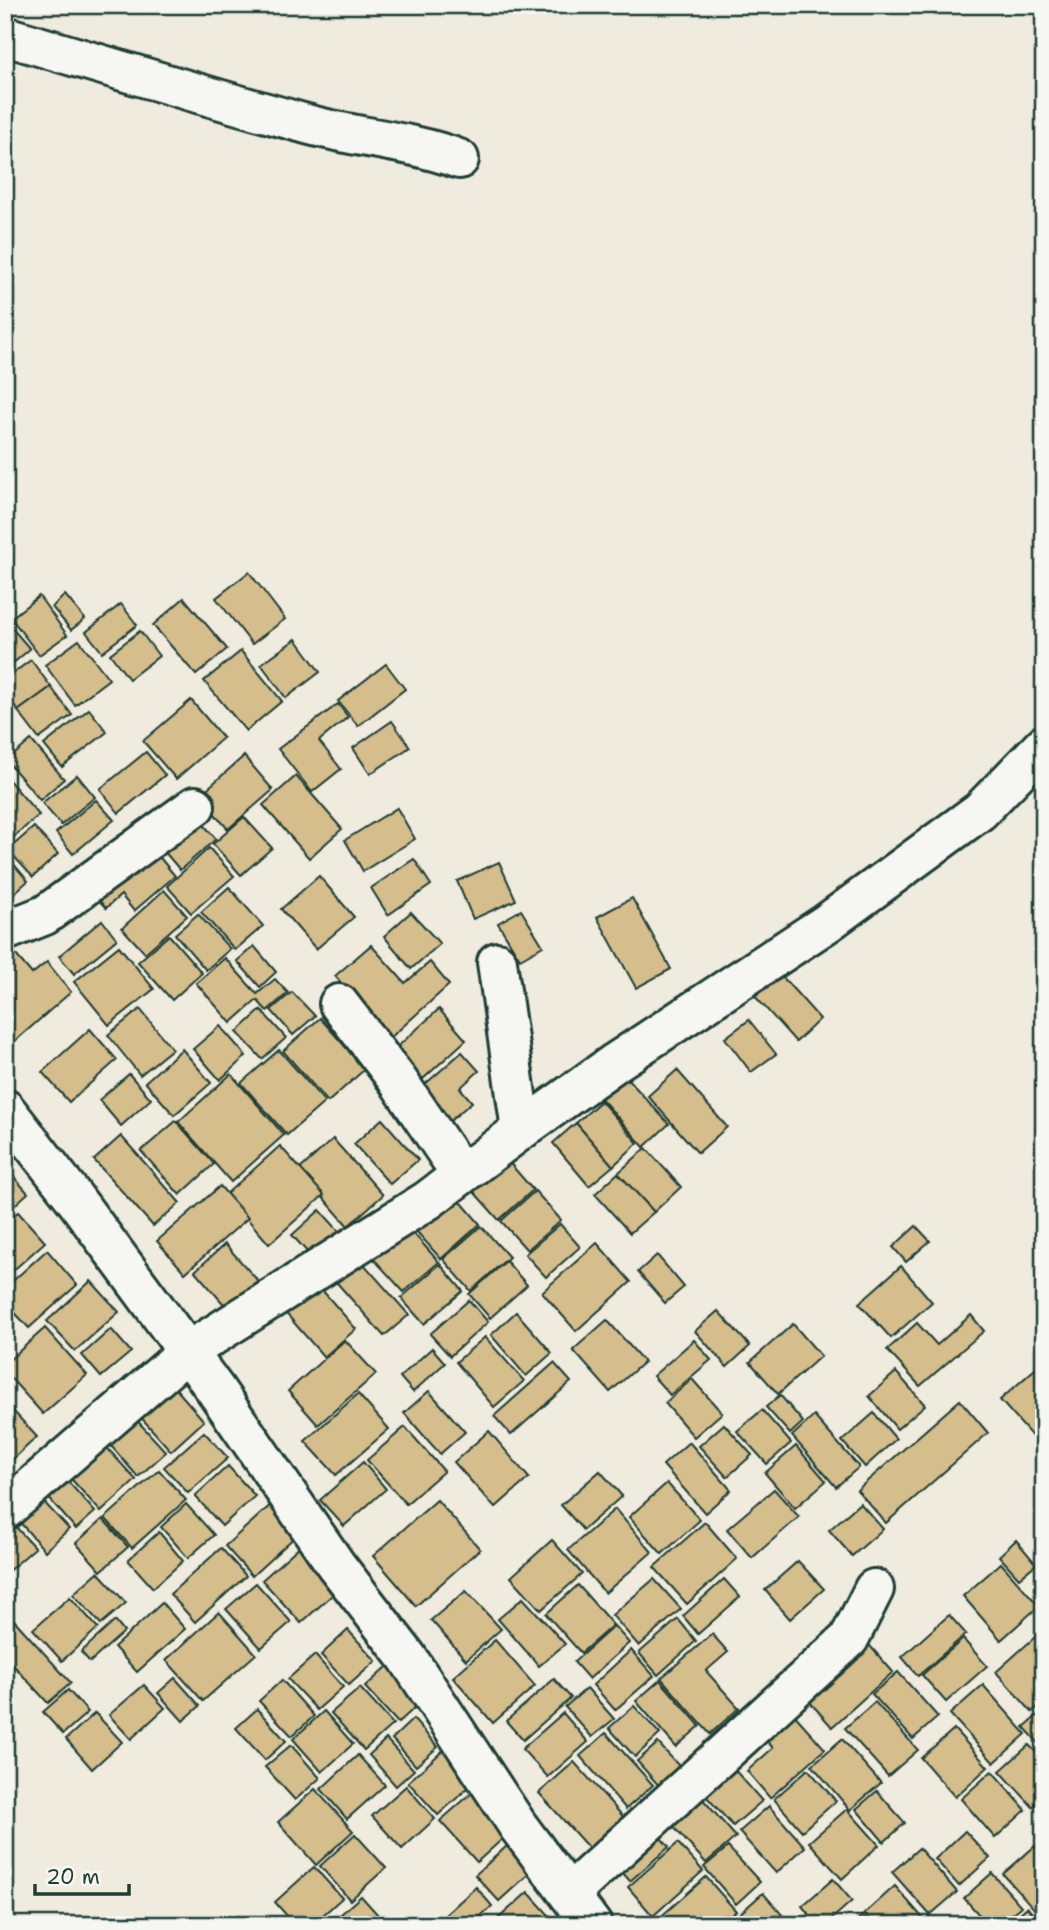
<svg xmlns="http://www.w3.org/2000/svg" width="1049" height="1930" viewBox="0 0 1049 1930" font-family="'Shantell Sans',sans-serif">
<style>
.building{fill:#d5bd8c;stroke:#1f3d34;stroke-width:2}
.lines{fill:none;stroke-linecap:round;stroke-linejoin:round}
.minor-casing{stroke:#1f3d34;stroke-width:44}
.minor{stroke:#f6f6f2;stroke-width:38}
</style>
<rect width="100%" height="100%" fill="#efebde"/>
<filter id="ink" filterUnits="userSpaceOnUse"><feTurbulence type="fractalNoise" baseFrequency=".0143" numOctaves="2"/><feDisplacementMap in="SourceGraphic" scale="14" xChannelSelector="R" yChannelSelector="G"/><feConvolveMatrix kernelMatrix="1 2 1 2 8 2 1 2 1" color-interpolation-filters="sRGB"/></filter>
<g filter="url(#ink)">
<g class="building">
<path d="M249 572 285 619 252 644 216 598Z"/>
<path d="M65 595 85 619 71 630 52 607Z"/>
<path d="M39 596 67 635 39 655 11 618Z"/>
<path d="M184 598 227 649 196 675 153 625Z"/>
<path d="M121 604 137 625 102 652 86 632Z"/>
<path d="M5 620 30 649 5 670Z"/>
<path d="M140 631 159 656 129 679 110 654Z"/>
<path d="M296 639 320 672 286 698 261 664Z"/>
<path d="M79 640 109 679 75 705 45 665Z"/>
<path d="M241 651 282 701 246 731 204 681Z"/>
<path d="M31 660 51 687 18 711 5 692V679Z"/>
<path d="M386 664 405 689 358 726 338 701Z"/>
<path d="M51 687 72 715 39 739 18 711Z"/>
<path d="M191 700 223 738 176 779 143 741Z"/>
<path d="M338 704 348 717 319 741 341 769 312 792 278 749Z"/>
<path d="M89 709 107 732 62 767 44 745Z"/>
<path d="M392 721 410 747 370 774 353 748Z"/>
<path d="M31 740 64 779 40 800 7 761Z"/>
<path d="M146 752 165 775 119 813 100 789Z"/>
<path d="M244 756 273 790 228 829 199 796Z"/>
<path d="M77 775 95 797 61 825 42 803Z"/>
<path d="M296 776 342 829 309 858 263 805Z"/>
<path d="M7 778 39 815 8 842 5 838V780Z"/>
<path d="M96 800 114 820 73 854 56 833Z"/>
<path d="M397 808 415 839 363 871 345 840Z"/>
<path d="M194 813 216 839 180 870 158 844Z"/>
<path d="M244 817 272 848 241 875 213 844Z"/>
<path d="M34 827 58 854 33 877 8 850Z"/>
<path d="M152 848 175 876 134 911 121 895 106 908 95 896Z"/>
<path d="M209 848 234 876 191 913 167 886Z"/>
<path d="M5 854 28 881 5 901Z"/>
<path d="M414 859 431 885 388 915 371 888Z"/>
<path d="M499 862 516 900 473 919 457 881Z"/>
<path d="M319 876 354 917 316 949 281 909Z"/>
<path d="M229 887 263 926 235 950 201 912Z"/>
<path d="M164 890 187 916 145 953 122 928Z"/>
<path d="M632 898 671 969 636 988 597 917Z"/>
<path d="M521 910 543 946 520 959 498 923Z"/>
<path d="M411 912 440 944 411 969 384 936Z"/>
<path d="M198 914 230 949 206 970 175 934Z"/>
<path d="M102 920 117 939 74 974 59 956Z"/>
<path d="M169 935 202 973 172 1000 138 962Z"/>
<path d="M5 942 32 974 47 962 71 992 14 1042 5 1031Z"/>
<path d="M371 945 405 983 430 962 449 985 390 1038 335 976Z"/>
<path d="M119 946 154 989 109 1025 74 982Z"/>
<path d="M254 946 276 972 260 987 237 961Z"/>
<path d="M225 958 257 994 275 979 288 993 267 1011 257 1000 231 1023 196 983Z"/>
<path d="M770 963 820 1019 796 1042 745 985Z"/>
<path d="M292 992 315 1016 293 1035 271 1010Z"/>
<path d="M140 1009 172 1049 140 1075 108 1035Z"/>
<path d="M439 1009 466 1040 423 1079 396 1048Z"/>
<path d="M261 1010 286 1038 262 1059 237 1032Z"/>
<path d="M320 1018 365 1069 328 1102 283 1051Z"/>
<path d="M749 1020 776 1054 751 1072 725 1038Z"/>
<path d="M220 1026 246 1056 220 1080 193 1049Z"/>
<path d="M90 1029 117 1060 69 1102 42 1072Z"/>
<path d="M182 1049 211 1083 174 1115 145 1082Z"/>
<path d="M279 1050 325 1102 287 1135 241 1083Z"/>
<path d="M462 1052 479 1071 460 1088 472 1102 444 1126 415 1093Z"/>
<path d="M615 1065 669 1124 644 1147 590 1086Z"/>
<path d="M677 1070 727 1127 698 1153 648 1096Z"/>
<path d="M129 1074 151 1099 121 1126 99 1100Z"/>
<path d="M231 1074 284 1135 231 1182 178 1122Z"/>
<path d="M601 1101 638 1143 613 1166 576 1123Z"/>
<path d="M382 1119 418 1160 390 1184 354 1144Z"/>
<path d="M176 1121 214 1164 180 1195 141 1151Z"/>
<path d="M576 1123 613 1166 589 1186 553 1143Z"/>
<path d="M121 1136 180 1203 153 1226 94 1160Z"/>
<path d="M333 1139 383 1195 348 1226 299 1170Z"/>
<path d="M280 1146 324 1195 269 1244 226 1194Z"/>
<path d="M646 1148 681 1187 654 1212 618 1173Z"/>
<path d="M501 1153 533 1190 499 1220 466 1183Z"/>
<path d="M5 1167 28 1193 5 1214Z"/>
<path d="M618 1173 654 1212 630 1233 595 1194Z"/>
<path d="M220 1186 248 1218 185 1273 157 1241Z"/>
<path d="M450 1189 480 1224 441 1259 410 1224Z"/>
<path d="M535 1191 561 1220 527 1250 501 1221Z"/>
<path d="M320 1210 346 1239 318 1264 292 1235Z"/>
<path d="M18 1212 45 1242 7 1276 5 1273V1223Z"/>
<path d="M560 1224 580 1247 546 1277 525 1254Z"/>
<path d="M407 1226 439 1262 404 1292 372 1257Z"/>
<path d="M481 1226 509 1257 471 1291 443 1259Z"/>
<path d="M916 1226 930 1241 906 1262 893 1247Z"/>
<path d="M597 1243 631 1282 576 1331 542 1292Z"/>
<path d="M225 1244 259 1282 228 1309 195 1271Z"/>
<path d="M47 1250 77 1285 29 1328 5 1302V1288Z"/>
<path d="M355 1254 409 1315 384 1336 330 1275Z"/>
<path d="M657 1255 684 1287 665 1303 638 1272Z"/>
<path d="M506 1261 527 1285 490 1318 469 1294Z"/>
<path d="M440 1264 463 1291 424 1324 401 1298Z"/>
<path d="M901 1266 932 1302 891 1338 859 1303Z"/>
<path d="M91 1281 119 1312 75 1351 47 1321Z"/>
<path d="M315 1282 356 1329 324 1357 283 1310Z"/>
<path d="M469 1300 488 1322 450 1356 430 1334Z"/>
<path d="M718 1311 750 1346 727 1367 695 1331Z"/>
<path d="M516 1312 552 1353 526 1376 491 1335Z"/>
<path d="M971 1315 984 1331 920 1386 887 1350 917 1323 937 1345Z"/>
<path d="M607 1320 644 1362 610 1392 573 1350Z"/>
<path d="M793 1324 821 1356 778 1394 750 1362Z"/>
<path d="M45 1328 87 1375 43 1414 5 1372V1364Z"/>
<path d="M111 1329 131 1352 101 1377 82 1355Z"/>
<path d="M485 1337 524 1381 494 1407 456 1362Z"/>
<path d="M345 1340 376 1374 318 1425 288 1391Z"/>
<path d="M694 1340 711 1360 670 1395 653 1376Z"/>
<path d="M432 1348 445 1363 413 1392 400 1377Z"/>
<path d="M1044 1361V1450L1000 1400Z"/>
<path d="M554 1363 571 1382 511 1435 494 1416Z"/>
<path d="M896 1372 925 1405 897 1429 869 1396Z"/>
<path d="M164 1375 204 1421 171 1451 130 1405Z"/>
<path d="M692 1379 722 1413 694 1437 665 1403Z"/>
<path d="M429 1391 465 1432 440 1454 404 1413Z"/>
<path d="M358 1394 389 1429 336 1475 305 1441Z"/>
<path d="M780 1395 803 1422 790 1434 766 1407Z"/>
<path d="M960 1400 988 1433 886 1523 857 1490Z"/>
<path d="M5 1402 37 1437 12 1460 5 1453Z"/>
<path d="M762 1410 791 1443 767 1464 737 1431Z"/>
<path d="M874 1413 896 1439 865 1467 842 1441Z"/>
<path d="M133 1416 166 1452 138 1477 106 1440Z"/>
<path d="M814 1416 859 1467 836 1487 792 1436Z"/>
<path d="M724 1424 752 1455 727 1477 699 1446Z"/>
<path d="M405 1427 444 1471 406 1504 367 1460Z"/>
<path d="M489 1431 529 1478 495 1508 454 1462Z"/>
<path d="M204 1432 228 1458 188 1493 164 1467Z"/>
<path d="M101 1441 136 1480 101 1512 65 1472Z"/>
<path d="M689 1442 731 1490 705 1513 663 1465Z"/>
<path d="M796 1446 826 1481 795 1508 765 1473Z"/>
<path d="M363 1462 386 1489 344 1526 320 1500Z"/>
<path d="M228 1466 255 1496 222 1526 195 1496Z"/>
<path d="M159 1470 186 1500 132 1548 105 1518Z"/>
<path d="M600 1471 622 1496 583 1530 561 1505Z"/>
<path d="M65 1478 95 1512 76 1529 46 1495Z"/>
<path d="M667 1483 700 1520 662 1554 629 1517Z"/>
<path d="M774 1489 799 1517 752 1558 727 1529Z"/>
<path d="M41 1499 69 1529 45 1551 18 1520Z"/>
<path d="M437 1500 480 1549 416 1606 373 1556Z"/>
<path d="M273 1503 299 1533 252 1576 225 1546Z"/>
<path d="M860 1503 883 1529 852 1556 829 1530Z"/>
<path d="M186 1504 214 1535 188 1558 161 1527Z"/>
<path d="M615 1509 652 1552 605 1593 568 1550Z"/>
<path d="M6 1516 35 1548 5 1574V1517Z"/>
<path d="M103 1519 128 1547 101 1571 76 1543Z"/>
<path d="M705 1522 737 1559 687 1604 654 1567Z"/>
<path d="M159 1532 183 1561 153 1588 128 1560Z"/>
<path d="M552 1540 582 1574 541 1610 511 1577Z"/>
<path d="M1016 1540 1036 1564 1019 1578 999 1556Z"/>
<path d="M301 1545 340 1588 301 1623 262 1580Z"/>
<path d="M221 1548 246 1576 195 1622 170 1594Z"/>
<path d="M798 1561 824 1589 790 1619 765 1590Z"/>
<path d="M1001 1563 1039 1606 1001 1640 963 1596Z"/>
<path d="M98 1572 126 1603 101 1624 73 1594Z"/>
<path d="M654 1579 681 1609 639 1646 612 1615Z"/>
<path d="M724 1579 740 1597 698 1634 683 1616Z"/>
<path d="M256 1583 291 1622 261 1648 226 1609Z"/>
<path d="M578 1585 613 1625 581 1653 546 1614Z"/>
<path d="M466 1591 501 1629 466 1660 431 1620Z"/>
<path d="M70 1597 98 1628 62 1661 33 1629Z"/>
<path d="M523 1598 565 1644 539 1666 498 1619Z"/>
<path d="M162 1603 185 1629 137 1672 114 1647Z"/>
<path d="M5 1610 71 1683 48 1703 5 1656Z"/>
<path d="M219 1612 256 1654 203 1701 166 1660Z"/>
<path d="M949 1615 966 1634 918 1676 902 1657Z"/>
<path d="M678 1619 696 1641 658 1675 639 1653Z"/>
<path d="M115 1621 124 1632 90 1662 81 1652Z"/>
<path d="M614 1626 629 1643 589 1679 574 1662Z"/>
<path d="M1044 1629V1701L1032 1712 996 1672Z"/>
<path d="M348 1630 376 1661 349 1685 321 1655Z"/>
<path d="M856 1630 893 1672 832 1727 794 1684Z"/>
<path d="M712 1634 728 1652 706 1671 739 1708 710 1734 661 1678Z"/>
<path d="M963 1639 987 1666 946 1702 922 1675Z"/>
<path d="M495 1640 535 1686 493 1723 453 1677Z"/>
<path d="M631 1650 654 1676 615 1710 593 1685Z"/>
<path d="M315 1655 343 1687 317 1710 288 1679Z"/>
<path d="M388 1666 421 1702 398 1723 365 1687Z"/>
<path d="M898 1672 938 1717 913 1739 872 1694Z"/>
<path d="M175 1678 200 1706 183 1721 158 1693Z"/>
<path d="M554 1679 571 1698 523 1740 506 1721Z"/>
<path d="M282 1680 314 1716 292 1736 259 1701Z"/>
<path d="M660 1680 700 1726 676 1747 636 1701Z"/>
<path d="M144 1685 165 1708 131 1739 109 1715Z"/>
<path d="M983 1685 1026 1734 994 1763 950 1714Z"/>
<path d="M360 1688 393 1724 364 1750 331 1713Z"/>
<path d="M587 1688 614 1719 592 1737 565 1707Z"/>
<path d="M68 1690 88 1712 63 1734 43 1712Z"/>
<path d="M875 1702 918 1750 888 1776 845 1728Z"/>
<path d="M784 1703 825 1749 770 1798 747 1771 773 1748 756 1728Z"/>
<path d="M634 1706 660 1734 635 1757 609 1728Z"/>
<path d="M257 1709 286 1741 265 1760 236 1728Z"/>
<path d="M1044 1710V1749L1024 1727Z"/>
<path d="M324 1711 353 1744 322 1772 293 1739Z"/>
<path d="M95 1713 122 1742 92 1769 66 1739Z"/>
<path d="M563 1713 588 1742 548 1777 522 1749Z"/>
<path d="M413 1719 438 1747 416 1766 392 1739Z"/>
<path d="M954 1729 988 1767 955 1797 921 1758Z"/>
<path d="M606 1733 653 1785 626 1809 580 1756Z"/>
<path d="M386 1739 414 1770 396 1786 369 1755Z"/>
<path d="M842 1739 881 1783 850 1810 812 1765Z"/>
<path d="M658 1743 689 1777 668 1796 637 1761Z"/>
<path d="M291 1745 320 1778 295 1800 265 1767Z"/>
<path d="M1029 1745 1044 1761V1797L1033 1807 1000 1771Z"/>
<path d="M448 1746 478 1779 438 1815 408 1782Z"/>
<path d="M358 1755 385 1785 347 1819 321 1789Z"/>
<path d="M726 1760 762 1801 733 1826 697 1786Z"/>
<path d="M574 1762 629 1823 594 1854 539 1793Z"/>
<path d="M808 1769 836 1801 802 1831 774 1799Z"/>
<path d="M992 1771 1026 1810 995 1838 961 1799Z"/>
<path d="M406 1786 435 1819 402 1849 372 1816Z"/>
<path d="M693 1788 736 1837 706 1863 662 1814Z"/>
<path d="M315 1789 353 1831 316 1865 278 1822Z"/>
<path d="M877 1791 905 1823 884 1842 856 1809Z"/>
<path d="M472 1793 509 1833 477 1862 440 1821Z"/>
<path d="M769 1806 805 1847 776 1873 739 1832Z"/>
<path d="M847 1809 879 1845 842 1879 809 1842Z"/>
<path d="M645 1820 669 1847 630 1881 606 1854Z"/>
<path d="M965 1831 990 1858 959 1886 935 1859Z"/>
<path d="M355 1834 386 1868 350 1900 320 1866Z"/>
<path d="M678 1843 703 1871 653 1916 628 1887Z"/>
<path d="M507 1846 531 1872 499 1901 475 1875Z"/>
<path d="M1035 1846 1044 1857V1920L1003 1874Z"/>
<path d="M728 1847 760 1882 736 1904 704 1867Z"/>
<path d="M919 1848 957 1892 930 1915 892 1872Z"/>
<path d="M314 1867 342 1898 312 1925H295L275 1902Z"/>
<path d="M992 1873 1021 1906 999 1925H988L964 1898Z"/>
<path d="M706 1877 736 1911 720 1925H663L658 1919Z"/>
<path d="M833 1879 852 1901 825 1925H818L802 1906Z"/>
<path d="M895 1886 927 1923 925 1925H873L864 1914Z"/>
<path d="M476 1887 492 1906 471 1925H434Z"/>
<path d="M528 1892 558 1925H491Z"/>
<path d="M763 1893 790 1924 727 1925Z"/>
<path d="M361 1896 387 1925H329Z"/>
<path d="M1027 1907 1042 1925H1007Z"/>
<path d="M862 1916 870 1925H852Z"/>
</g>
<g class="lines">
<g class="minor-casing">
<g id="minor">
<path d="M5 36C104 65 203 96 303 123 355 138 408 140 459 159"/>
<path d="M5 931 45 915 195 806"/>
<path d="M497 962 521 1130"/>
<path d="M339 1004 396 1078 461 1174"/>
<path d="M5 1109 72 1195 215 1389 336 1565 407 1657 518 1826 592 1925"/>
<path d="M5 1510 187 1352 428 1200 521 1130 616 1062 827 923 980 811 1044 745"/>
<path d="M569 1894 849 1639 874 1589"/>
</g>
</g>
<use href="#minor" class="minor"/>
</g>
</g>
<rect width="1049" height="1930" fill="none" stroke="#f6f6f2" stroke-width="28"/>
<rect x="14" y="14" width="1021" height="1902" fill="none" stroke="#1f3d34" stroke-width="2.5" filter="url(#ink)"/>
<path d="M35 1884v10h94v-10" fill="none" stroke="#1f3d34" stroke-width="3.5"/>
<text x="46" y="1884" font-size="21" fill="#1f3d34" stroke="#f6f6f2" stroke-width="5" paint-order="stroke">20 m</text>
</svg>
